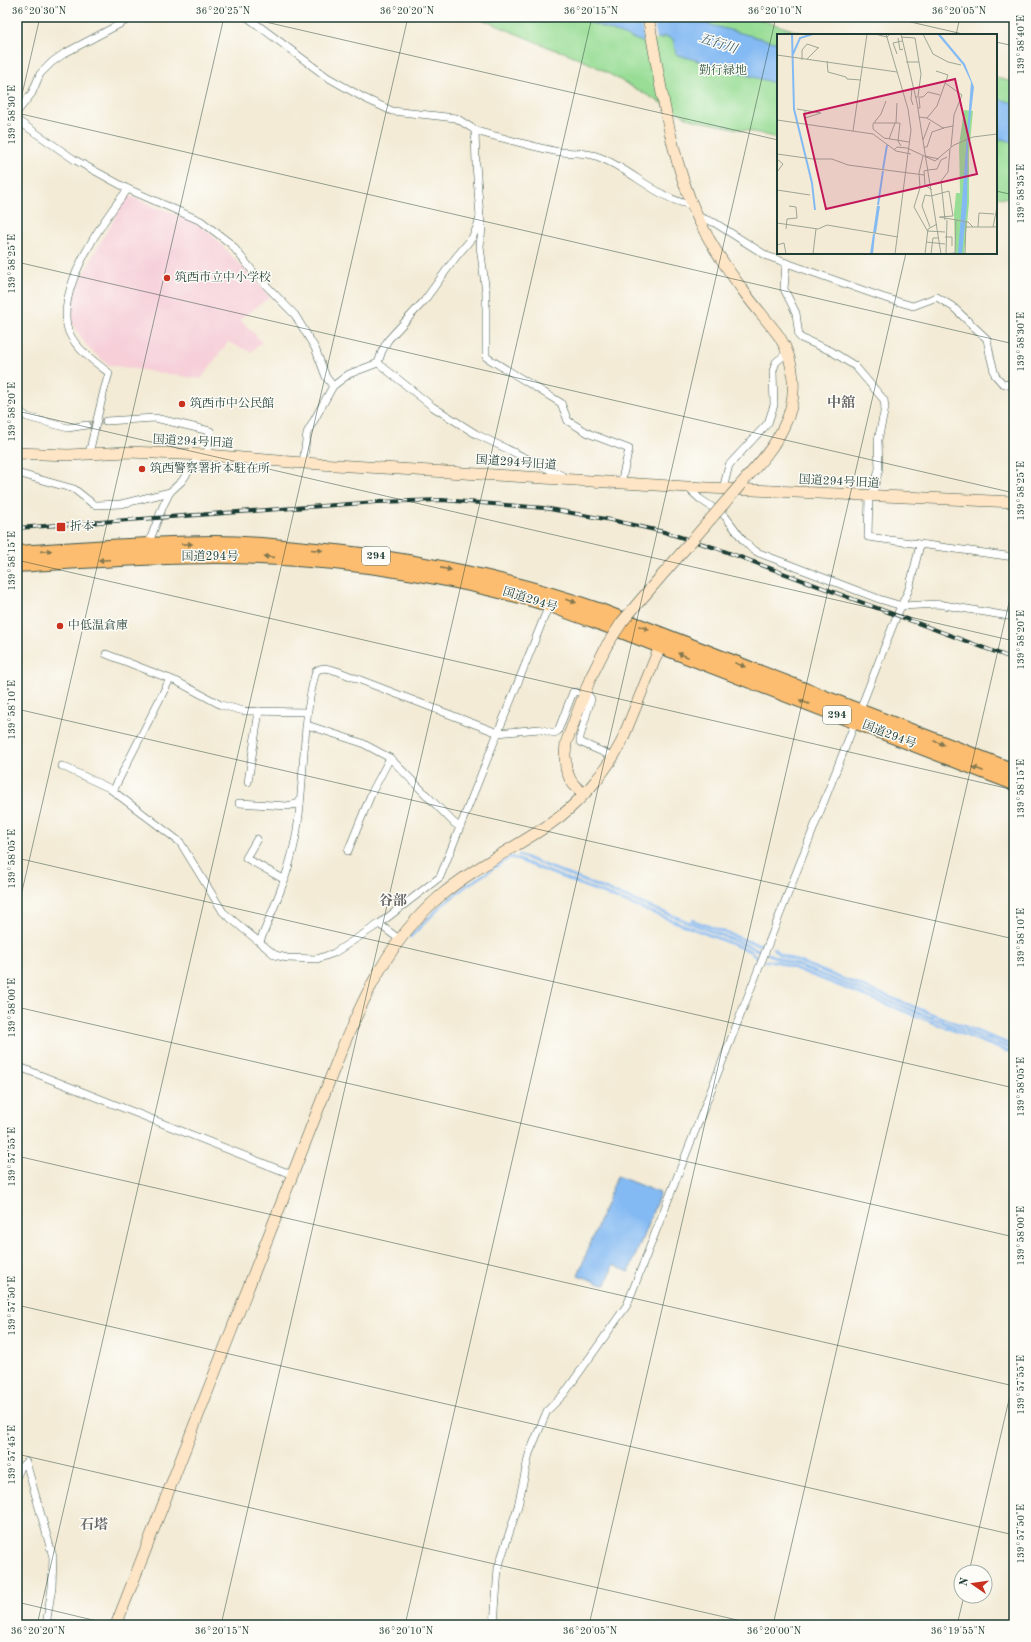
<svg xmlns="http://www.w3.org/2000/svg" width="1031" height="1642" viewBox="0 0 1031 1642" font-family="'Old Standard TT','Noto Serif JP',serif">
<style>
.built{fill:#f6cfd9}
.green{fill:#98dd95;stroke:#5c8d64}
.water{fill:#84baf3;stroke:#527c94}
.pier{fill:#f3ebd6}
.lines{fill:none;stroke-linecap:round;stroke-linejoin:round}
.stream{stroke:#84baf3;stroke-width:2.5}
.street-tunnel{stroke:#c9c8b6;stroke-width:7;stroke-dasharray:7 3.5;stroke-linecap:butt}
.street-casing{stroke:#3f574c;stroke-width:8}
.secondary-casing{stroke:#3f574c;stroke-width:12}
.highway-casing{stroke:#3f574c;stroke-width:16}
.street{stroke:#fff;stroke-width:7}
.secondary{stroke:#fee5c5;stroke-width:11}
.highway{stroke:#fcbd6f;stroke-width:14}
.rail-casing{stroke:#1f3d34;stroke-width:4}
.rail{stroke:#fdfcf7;stroke-width:2.5;stroke-dasharray:8;stroke-linecap:butt}
.street-bridge-casing{stroke:#3f574c;stroke-width:8;stroke-linecap:butt}
.secondary-bridge-casing{stroke:#3f574c;stroke-width:12;stroke-linecap:butt}
.street-bridge{stroke:#fff;stroke-width:7}
.secondary-bridge{stroke:#fee5c5;stroke-width:11}
.oneway{fill:#82774f}
.ticks{fill:none;stroke:#1f3d34;stroke-width:1;stroke-opacity:0.45}
.poi-dot{fill:#c8321e;stroke:#fdfcf7;stroke-width:1.5}
.labels{text-anchor:middle;dominant-baseline:central;stroke-width:3;stroke-linejoin:round;paint-order:stroke}
.shield{fill:#fdfcf7;stroke:#62766e;stroke-width:1}
.shield-label{font-size:11px;font-weight:bold;fill:#1f3d34}
.park-label{font-size:12px;fill:#375d47;stroke:#fdfcf7}
.poi-label{font-size:12px;fill:#1f3d34;stroke:#fdfcf7;text-anchor:start}
.street-label{font-size:12px;fill:#1f3d34;stroke:#fdfcf7}
.water-label{font-size:13px;font-style:italic;fill:#385c64;stroke:#fdfcf7}
.quarter-label{font-size:14px;font-weight:bold;fill:#646565;stroke:#fdfcf7}
.inset-river{fill:none;stroke:#84baf3;stroke-width:2}
.inset-road{fill:none;stroke:#9ea595;stroke-width:1}
.view{fill:#c2185b;fill-opacity:0.15;stroke:#c2185b;stroke-width:2}
.inset-edge{fill:none;stroke:#1f3d34;stroke-width:2}
.neatline{fill:none;stroke:#1f3d34;stroke-width:1.5}
.ticks-label{font-size:10px;text-anchor:middle;fill:#1f3d34}
</style>
<rect width="100%" height="100%" fill="#fdfcf7"/>
<filter id="ink" filterUnits="userSpaceOnUse"><feTurbulence type="fractalNoise" baseFrequency=".025" numOctaves="2"/><feDisplacementMap in="SourceGraphic" scale="8" xChannelSelector="R" yChannelSelector="G"/><feConvolveMatrix kernelMatrix="1 2 1 2 8 2 1 2 1" color-interpolation-filters="sRGB"/></filter>
<filter id="wash" filterUnits="userSpaceOnUse"><feTurbulence type="fractalNoise" baseFrequency=".012" numOctaves="4" result="noise"/><feDisplacementMap in="SourceGraphic" scale="16" xChannelSelector="R" yChannelSelector="G"/><feGaussianBlur stdDeviation="0.9" result="paint"/><feColorMatrix in="noise" values="0 0 0 0 0 0 0 0 0 0 0 0 0 0 0 0 0 1.4 0 .05"/><feComposite in="paint" operator="in"/></filter>
<g filter="url(#wash)">
<rect width="100%" height="100%" fill="#f3ebd6"/>
<path class="built" d="M128 195 153 206 175 214 201 226 218 241 270 297 240 319 262 342 251 352 228 342 201 379 109 365 88 348 72 323 71 307 76 291 94 254Z"/>
<g class="green">
<path d="M472 17H751L809 35H778V139L763 134 690 119 595 66 567 53 553 49 484 20Z"/>
<path d="M996 78 1014 82V199L996 197Z"/>
</g>
<g class="water">
<path d="M575 17H681L778 43V84L678 55 676 54 673 39 663 36 662 39 657 38 645 43Z"/>
<path d="M996 98 1014 103V142L996 138Z"/>
<path d="M617 1176 660 1193 629 1272 613 1265 606 1285 578 1275Z"/>
</g>
<path class="pier" d="M640 17H653L657 40 645 45Z"/>
<g class="lines">
<g class="stream">
<path d="M519 855 761 951"/>
<path d="M692 920 747 941 762 945"/>
<path d="M410 937 441 906 466 886 511 857 750 951 757 958"/>
<path d="M773 948 779 954 1014 1046"/>
<path d="M768 954 1014 1050"/>
<path d="M766 961H776L1014 1054"/>
</g>
</g>
</g>
<g filter="url(#ink)">
<g class="lines">
<path class="street-tunnel" d="M87 425 106 421"/>
<g class="street-casing">
<g id="street">
<path d="M247 17 327 77 364 98 392 111 456 118 475 130 483 133C507 139 530 146 554 151 569 154 584 151 599 157 631 169 660 201 693 205"/>
<path d="M17 112 32 93 40 74 52 62 65 53 133 17"/>
<path d="M17 120 75 160 128 189 201 221 231 244 255 274 295 315 315 348 326 377 333 386"/>
<path d="M697 216 715 223 767 256 882 297 913 306 937 297 953 307 987 339 990 355 995 375 1002 383 1014 387"/>
<path d="M480 217 482 228 480 246 486 293V357L561 403 568 421 590 434 629 449 621 483"/>
<path d="M786 264 784 289 796 313 799 336 801 338 831 351 855 366 884 400 885 408 878 440 879 469 872 496"/>
<path d="M378 363 382 351 388 340 424 301 456 257 472 238 477 227 480 217 476 164 475 130"/>
<path d="M378 363 433 407 476 434 565 477"/>
<path d="M104 390 109 373C94 361 71 346 67 326 59 284 103 220 128 189"/>
<path d="M17 409 27 417 68 428 87 425"/>
<path d="M106 421 155 418 210 431 207 455"/>
<path d="M89 454 94 432"/>
<path d="M303 463 307 433 333 386 349 374 378 363"/>
<path d="M17 473 74 489 93 504 96 505 121 504 170 492"/>
<path d="M687 487 700 499 725 516 743 540 752 549 759 553 879 599 902 606 938 604 1014 617"/>
<path d="M723 489 729 465 768 423 774 405 773 371 776 362 787 353"/>
<path d="M869 496 868 537 1014 557"/>
<path d="M148 545 163 506 170 492 182 481 200 455"/>
<path d="M106 654 178 682 221 705 244 711 307 712"/>
<path d="M589 696 591 699 580 737V742L614 757"/>
<path d="M307 725 362 743 390 758 454 823 460 827"/>
<path d="M62 766 109 788 180 842 223 912 275 955 287 958 317 959 334 953 379 924 440 877 549 605"/>
<path d="M248 782 259 711"/>
<path d="M113 791 170 679"/>
<path d="M239 803 287 806 300 803"/>
<path d="M257 839 246 858 285 880"/>
<path d="M348 851 372 792 390 758"/>
<path d="M379 924 399 939"/>
<path d="M260 941C276 903 293 864 298 823 305 772 302 720 316 671 323 666 330 669 337 671L498 733 539 729 554 733 558 731 573 692H576"/>
<path d="M17 1066 293 1175"/>
<path d="M17 1476 21 1467 26 1462 53 1557 52 1587 46 1625"/>
<path d="M47 1622 56 1625"/>
<path d="M494 1625 498 1568 518 1506 529 1454 547 1411 564 1394 627 1305 897 615 909 589 920 545"/>
</g>
</g>
<g class="secondary-casing">
<g id="secondary">
<path d="M648 17C661 84 669 154 697 216 709 242 725 266 742 289 753 305 767 320 779 336 796 362 798 399 784 426 774 448 757 466 741 484"/>
<path d="M17 453 68 455 128 452 207 455 303 463 687 487 1014 502"/>
<path d="M584 794 574 785 570 779 566 769 565 755 566 743 590 679 607 645"/>
<path d="M116 1625 341 1051C366 992 390 940 439 897 473 868 513 849 550 824 578 805 606 772 621 743L663 639"/>
</g>
</g>
<g class="highway-casing">
<g id="highway">
<path d="M17 553C83 549 149 543 216 543 246 543 276 546 306 549 406 558 503 577 598 610L1014 771"/>
<path d="M17 565C83 561 150 556 216 556 283 556 350 562 415 573 460 581 505 591 548 604 563 609 578 616 593 620L1014 783"/>
</g>
</g>
<use href="#street" class="street"/>
<use href="#secondary" class="secondary"/>
<use href="#highway" class="highway"/>
<g class="rail-casing">
<path id="rail" d="M17 528 377 502 442 500 544 508 611 520 664 532 716 548 1014 659"/>
</g>
<use href="#rail" class="rail"/>
<g class="street-bridge-casing">
<path id="street-bridge" d="M94 432 104 390"/>
</g>
<g class="secondary-bridge-casing">
<path id="secondary-bridge" d="M607 645 622 622 644 596 741 484"/>
</g>
<use href="#street-bridge" class="street-bridge"/>
<use href="#secondary-bridge" class="secondary-bridge"/>
</g>
<defs><path id="oneway-solid" d="M-6-.8H1V-3.2L6.5 0L1 3.2V.8H-6Z"/></defs>
<g class="oneway">
<use href="#oneway-solid" transform="translate(187 544) rotate(-1)"/>
<use href="#oneway-solid" transform="translate(317 550) rotate(5)"/>
<use href="#oneway-solid" transform="translate(46 551) rotate(-4)"/>
<use href="#oneway-solid" transform="translate(269 557) rotate(-176)"/>
<use href="#oneway-solid" transform="translate(104 560) rotate(177)"/>
<use href="#oneway-solid" transform="translate(446 569) rotate(11)"/>
<use href="#oneway-solid" transform="translate(571 601) rotate(18)"/>
<use href="#oneway-solid" transform="translate(644 628) rotate(21)"/>
<use href="#oneway-solid" transform="translate(683 655) rotate(-159)"/>
<use href="#oneway-solid" transform="translate(740 665) rotate(21)"/>
<use href="#oneway-solid" transform="translate(804 702) rotate(-159)"/>
<use href="#oneway-solid" transform="translate(939 743) rotate(21)"/>
<use href="#oneway-solid" transform="translate(978 769) rotate(-159)"/>
</g>
</g>
<path class="ticks" d="M244 17 778 140M889 17 967 35M956 35 960 17M996 42 1014 46M17 113 1014 344M17 116 40 17M996 191 1014 195M17 262 1014 493M17 411 1014 641M17 560 1014 790M17 709 1014 939M17 858 1014 1088M17 913 224 17M17 1007 1014 1237M17 1156 1014 1386M17 1305 1014 1535M17 1454 759 1625M969 1572 1014 1378M17 1602 114 1625M37 1625 408 17M221 1625 592 17M405 1625 776 17M589 1625 906 253M773 1625 1014 581M957 1625 964 1596"/>
<g class="poi-dot">
<circle cx="167" cy="278" r="4"/>
<circle cx="182" cy="404" r="4"/>
<circle cx="142" cy="469" r="4"/>
<rect x="56" y="522" width="10" height="10" rx="2"/>
<circle cx="60" cy="626" r="4"/>
</g>
<g class="labels">
<g class="shield">
<rect x="362" y="547" width="28" height="18" rx="3"/>
<rect x="823" y="706" width="28" height="18" rx="3"/>
</g>
<g class="shield-label">
<text x="376" y="556">294</text>
<text x="837" y="715">294</text>
</g>
<g class="park-label">
<text x="723" y="71">勤行緑地</text>
</g>
<g class="poi-label">
<text x="175" y="278">筑西市立中小学校</text>
<text x="190" y="404">筑西市中公民館</text>
<text x="150" y="469">筑西警察署折本駐在所</text>
<text x="70" y="527">折本</text>
<text x="68" y="626">中低温倉庫</text>
</g>
<g class="street-label">
<text transform="translate(193 442) rotate(3)">国道294号旧道</text>
<text transform="translate(516 463) rotate(4)">国道294号旧道</text>
<text transform="translate(839 482) rotate(3)">国道294号旧道</text>
<text x="210" y="557">国道294号</text>
<text transform="translate(530 600) rotate(17)">国道294号</text>
<text transform="translate(889 735) rotate(21)">国道294号</text>
</g>
<g class="water-label">
<text transform="translate(718 44) rotate(18)">五行川</text>
</g>
<g class="quarter-label">
<text x="841" y="403">中舘</text>
<text x="393" y="901">谷部</text>
<text x="94" y="1525">石塔</text>
</g>
</g>
<g transform="translate(777 34)">
<rect width="220" height="220" fill="#f3ebd6"/>
<path d="M187 76 196 77 192 119V169L187 220H178L177 180 179 159H183L182 111Z" fill="#98dd95"/>
<path d="M160 0H163L188 30 197 53 191 105 190 170 185 220H181L194 48 186 31Z" fill="#84baf3"/>
<path class="inset-river" d="M15 0 17 75 35 149 38 176M16 20 23 4 36 0M106 135 110 111M101 171 106 137M97 199 101 172M98 199 102 172M94 220 97 200M95 220 97 201"/>
<path class="inset-road" d="M98 0 110 3 113 0M109 0 131 75 134 96 118 220M124 0 140 69 164 220M146 0 156 20 171 28 184 31M124 3 138 4 144 40 141 62M121 4 123 16 126 15M120 20 116 9 125 7M0 21 120 38M30 25 41 14M25 26V16L30 10 42 14M50 27 51 38 69 43 70 45 84 46M129 28H142M168 49 185 61 177 81 174 113M135 54 134 65 136 71M139 63H146L151 58 163 61M109 67 104 80 96 90V95L107 104 132 108M141 74H143L142 64M20 75 44 79M28 77V84L44 79M142 83 150 84 166 94 176 92M150 84 160 72 171 41 159 37M0 86 96 100 119 117 134 120M97 89H123L121 107 124 112M119 89 120 69M76 97 90 0M112 105 118 89M146 106 153 88M147 113H150L155 98 167 94M117 116 120 113 130 114 158 127 177 111 196 103 220 100M0 120 36 125H55L71 131 147 141M146 122 142 139 143 154 137 173 151 198M148 122 162 125M0 125 6 130 0 138M151 136 147 137 148 151 155 156M151 136 160 135 164 126 170 123M0 156 33 161M162 183 191 188 196 193M168 186 164 147 171 138 173 115M0 189 41 195 50 191 121 203M153 193 145 172 148 161 154 162 172 157 176 182 163 183M189 193H220M201 193 202 179 217 180M216 193 220 173M9 195 10 185 20 184 19 173 12 172M151 197 168 198M168 203H175V212M149 208 168 210M0 211 7 209 9 220M169 219 170 186M36 220 39 195M148 220 151 195 160 190M154 220 156 204H162M164 220 178 219M178 220 179 185M188 220 189 187"/>
<path class="view" d="M178 45 200 140 49 175 27 80Z"/>
<rect width="220" height="220" class="inset-edge"/>
</g>
<rect width="1031" height="1642" fill="none" stroke="#fdfcf7" stroke-width="44"/>
<g transform="translate(973 1584) rotate(283)"><circle r="19" fill="#fdfcf7" stroke="#a4b0a9"/>
<path d="M0-3L7 15L0 10L-7 15Z" fill="#c8321e"/>
<text y="-6" font-size="11" font-weight="bold" text-anchor="middle" fill="#1f3d34">N</text>
</g>
<rect x="22" y="22" width="987" height="1598" class="neatline"/>
<g class="ticks-label">
<text x="39" y="14">36°20'30"N</text>
<text x="223" y="14">36°20'25"N</text>
<text x="407" y="14">36°20'20"N</text>
<text x="591" y="14">36°20'15"N</text>
<text x="775" y="14">36°20'10"N</text>
<text x="959" y="14">36°20'05"N</text>
<text transform="translate(1020 45) rotate(-90)" y="4">139°58'40"E</text>
<text transform="translate(11 115) rotate(-90)" y="4">139°58'30"E</text>
<text transform="translate(1020 194) rotate(-90)" y="4">139°58'35"E</text>
<text transform="translate(11 264) rotate(-90)" y="4">139°58'25"E</text>
<text transform="translate(1020 342) rotate(-90)" y="4">139°58'30"E</text>
<text transform="translate(11 412) rotate(-90)" y="4">139°58'20"E</text>
<text transform="translate(1020 491) rotate(-90)" y="4">139°58'25"E</text>
<text transform="translate(11 561) rotate(-90)" y="4">139°58'15"E</text>
<text transform="translate(1020 640) rotate(-90)" y="4">139°58'20"E</text>
<text transform="translate(11 710) rotate(-90)" y="4">139°58'10"E</text>
<text transform="translate(1020 789) rotate(-90)" y="4">139°58'15"E</text>
<text transform="translate(11 859) rotate(-90)" y="4">139°58'05"E</text>
<text transform="translate(1020 938) rotate(-90)" y="4">139°58'10"E</text>
<text transform="translate(11 1008) rotate(-90)" y="4">139°58'00"E</text>
<text transform="translate(1020 1087) rotate(-90)" y="4">139°58'05"E</text>
<text transform="translate(11 1157) rotate(-90)" y="4">139°57'55"E</text>
<text transform="translate(1020 1236) rotate(-90)" y="4">139°58'00"E</text>
<text transform="translate(11 1306) rotate(-90)" y="4">139°57'50"E</text>
<text transform="translate(1020 1385) rotate(-90)" y="4">139°57'55"E</text>
<text transform="translate(11 1455) rotate(-90)" y="4">139°57'45"E</text>
<text transform="translate(1020 1534) rotate(-90)" y="4">139°57'50"E</text>
<text x="38" y="1634">36°20'20"N</text>
<text x="222" y="1634">36°20'15"N</text>
<text x="406" y="1634">36°20'10"N</text>
<text x="590" y="1634">36°20'05"N</text>
<text x="774" y="1634">36°20'00"N</text>
<text x="958" y="1634">36°19'55"N</text>
</g>
</svg>
